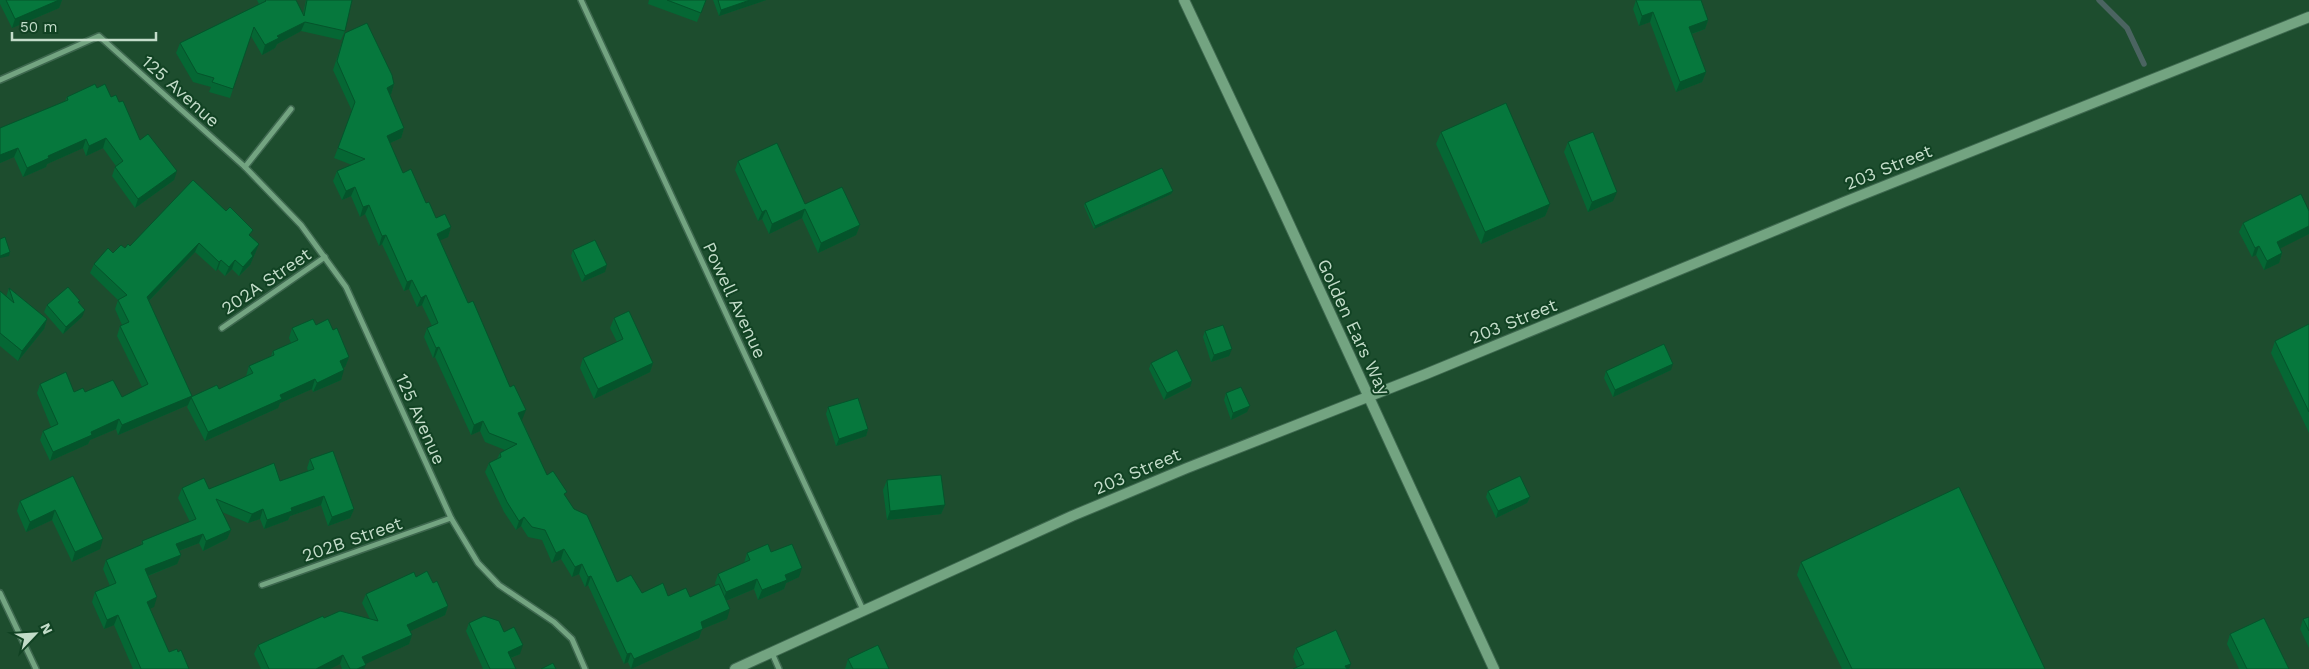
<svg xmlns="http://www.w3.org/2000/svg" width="2309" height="669" viewBox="0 0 2309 669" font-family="'Work Sans',sans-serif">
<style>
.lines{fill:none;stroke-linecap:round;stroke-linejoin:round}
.stream{stroke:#4b6461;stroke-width:5.5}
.street-casing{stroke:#3e684f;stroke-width:8}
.secondary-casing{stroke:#3e684f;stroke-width:12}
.street{stroke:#73a481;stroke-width:5}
.secondary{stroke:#73a481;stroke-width:10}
.wall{fill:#056734}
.shaded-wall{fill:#04542b}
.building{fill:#06783d;stroke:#04542b}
.labels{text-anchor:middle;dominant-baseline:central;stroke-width:4;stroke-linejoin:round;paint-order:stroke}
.street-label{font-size:18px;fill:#c3dcc9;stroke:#114223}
</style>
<rect width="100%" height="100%" fill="#1d4d2e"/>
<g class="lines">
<path class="stream" d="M2099 0 2127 28 2144 64"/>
<g class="street-casing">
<g id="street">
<path d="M581 0 864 612"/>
<path d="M0 80 99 36 245 167 301 225 346 287 451 518 478 563 499 585 554 622 572 639 585 669"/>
<path d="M245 167 291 109"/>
<path d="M222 328 325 257"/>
<path d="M262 585 451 518"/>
<path d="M0 593 36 669"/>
<path d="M772 653 779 669"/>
</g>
</g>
<g class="secondary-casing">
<g id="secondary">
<path d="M1184 0 1274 191 1494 669"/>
<path d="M735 669 1072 516 1187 468 1426 374 1844 202 2309 17"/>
</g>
</g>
<use href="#street" class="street"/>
<use href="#secondary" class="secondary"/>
</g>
<g class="wall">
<path d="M0 0H62L59 8 12 28 0 4Z"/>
<path d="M257 0H296L303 14 306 0H352L345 31 341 40 301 31 277 44 275 48 262 55 251 36 230 98 209 92 211 87 193 82 176 53 180 43 259 4Z"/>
<path d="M649 0H706L697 22 648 4Z"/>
<path d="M713 0H766L719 16Z"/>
<path d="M1636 0H1701L1708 20 1705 29 1692 34 1706 72 1702 82 1676 92 1650 22 1639 26 1633 9Z"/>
<path d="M345 33 394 84 391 94 390 95 404 128 401 138 390 143 403 173 426 203 436 218 451 227 448 237 440 240 547 475 565 497 617 582 642 593 668 596 690 597 716 586 715 583 718 574 744 563 747 553 771 552 799 577 786 583 784 589 758 600 754 589 726 601 727 619 702 629 699 638 631 669 628 662 624 664 588 585 585 587 579 574 572 577 561 559 552 563 542 540 528 537 521 526 516 530 504 512 485 472 489 463 497 459 500 453 505 450 485 442 480 431 471 435 435 357 433 358 424 337 427 328 432 326 422 305 417 307 409 289 404 291 382 244 379 246 365 214 360 217 351 196 342 200 333 181 337 171 352 165 334 158 352 111 333 70Z"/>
<path d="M97 88 119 102 140 140 174 180 135 208 112 176 115 167 116 166 103 148 86 156 83 148 47 164 46 167 23 177 14 157 0 163V128L65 101 67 97Z"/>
<path d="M1441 132 1550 204 1545 216 1481 244 1436 144Z"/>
<path d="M1568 142 1613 201 1588 212 1564 152Z"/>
<path d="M738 161 805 204 860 225 856 235 818 253 802 218 769 234 762 219 758 221 735 170Z"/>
<path d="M1173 191 1171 194 1094 229 1084 206 1085 203Z"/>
<path d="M2243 223 2309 234 2280 248 2282 253 2279 263 2264 270 2256 255 2252 257 2239 232Z"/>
<path d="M251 236 259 244 250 265 239 276 232 269 225 276 218 269 216 271 195 252 149 301 192 397 219 389 246 376 249 366 271 356 273 351 291 343 289 338 292 328 316 325 333 330 349 357 345 367 343 368 341 380 313 392 312 389 280 403 278 408 205 441 187 407 188 405 118 435 116 429 90 440 88 444 50 461 40 440 43 431 51 427 37 393 40 384 74 392H85L122 397 142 387 117 336 120 326 122 325 115 309 118 300 90 273 94 264 125 248 130 246Z"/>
<path d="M573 250 605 272 582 282 571 256Z"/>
<path d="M9 288 47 319 44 329 18 361 0 346V291L6 297Z"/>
<path d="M79 303 82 317 63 334 44 312 47 305Z"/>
<path d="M614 318 653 363 650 372 594 399 580 368 583 358 617 342 610 328Z"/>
<path d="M2309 324V433L2271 353 2275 341Z"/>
<path d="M1205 331 1229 356 1211 362 1203 337Z"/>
<path d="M1151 363 1192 381 1190 387 1164 400 1149 369Z"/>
<path d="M1671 370 1613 397 1604 378 1606 371Z"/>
<path d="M1226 393 1247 412 1231 420 1224 400Z"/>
<path d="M828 407 868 429 866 436 836 446 826 414Z"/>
<path d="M310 459 354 509 350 518 328 526 321 505 290 516 288 520 264 529 260 519 248 523 222 512 231 530 227 539 203 551 199 543 179 551 181 555 177 564 148 576 154 607 150 608 169 652H178L189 669H133L114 625 104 629 92 602 95 592 110 586 103 569 106 560 141 545 142 541 190 522 178 498 182 488 209 489 280 481 308 471 307 468Z"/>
<path d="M73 476 100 549 72 562 52 520 26 532 17 511 20 501Z"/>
<path d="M887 480 945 505 941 514 887 520 883 490Z"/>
<path d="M1488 491 1530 497 1527 503 1496 518 1486 497Z"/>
<path d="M1801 562 2045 669H1842L1797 575Z"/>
<path d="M416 577 433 583 448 606 445 615 410 631 412 635 409 644 365 664 364 669H342L340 664 330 669H261L254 654 258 645 324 618 370 619 362 603 366 594Z"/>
<path d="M2309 617V648L2300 629 2303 619Z"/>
<path d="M469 623 504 632 520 654 511 658 516 669H483L466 631Z"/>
<path d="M2230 634 2289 669H2239L2227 644Z"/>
<path d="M1296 648 1349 669 1297 667 1293 657Z"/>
<path d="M848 659 889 669H845Z"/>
</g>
<g class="shaded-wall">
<path d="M59 0H62L59 8 12 28 15 19Z"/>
<path d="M750 0H766L719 16 721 10Z"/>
<path d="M1653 12 1650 22 1639 26 1642 16Z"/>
<path d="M1708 20 1705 29 1685 36 1689 27Z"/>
<path d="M305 22 301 31 277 44 275 48 262 55 265 45 277 36Z"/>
<path d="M1706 72 1702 82 1676 92 1680 82Z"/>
<path d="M394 84 391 94 383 98 387 88Z"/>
<path d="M404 128 401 138 383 146 387 136Z"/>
<path d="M106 138 103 148 86 156 89 146Z"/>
<path d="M86 139 83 148 47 164 46 167 23 177 27 168 48 156Z"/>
<path d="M18 148 14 157 0 163V155Z"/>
<path d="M177 171 174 180 135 208 138 199Z"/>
<path d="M355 187 351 196 342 200 346 191Z"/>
<path d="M1173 191 1171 194 1094 229 1095 226Z"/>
<path d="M1617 192 1613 201 1588 212 1592 202Z"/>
<path d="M1550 204 1545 216 1481 244 1485 232Z"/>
<path d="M369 205 365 214 360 217 363 207Z"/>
<path d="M805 209 802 218 769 234 772 224Z"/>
<path d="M766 210 762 219 758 221 762 212Z"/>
<path d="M860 225 856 235 818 253 821 243Z"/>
<path d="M2309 226V234L2273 252 2277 242Z"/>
<path d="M451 227 448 237 434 243 437 234Z"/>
<path d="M386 235 382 244 379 246 382 236Z"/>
<path d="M199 243 195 252 144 306 147 297Z"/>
<path d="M259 244 250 265 239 276 243 267 251 253Z"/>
<path d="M2259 246 2256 255 2252 257 2255 248Z"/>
<path d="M10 252 9 256 0 258V256Z"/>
<path d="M2282 253 2279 263 2264 270 2267 261Z"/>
<path d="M221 260 218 269 216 271 219 262Z"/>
<path d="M235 260 232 269 225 276 229 267Z"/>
<path d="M607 265 605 272 582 282 585 276Z"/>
<path d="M412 280 409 289 404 291 407 282Z"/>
<path d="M426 295 422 305 417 307 421 298Z"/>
<path d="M85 310 82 317 63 334 66 327Z"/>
<path d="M47 319 44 329 18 361 22 351Z"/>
<path d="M439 347 435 357 433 358 436 348Z"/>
<path d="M1232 349 1229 356 1211 362 1214 355Z"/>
<path d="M349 357 345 367 337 371 340 361Z"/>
<path d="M653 363 650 372 594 399 598 389Z"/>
<path d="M1673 364 1671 370 1613 397 1615 390Z"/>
<path d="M344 370 341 380 313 392 317 383Z"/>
<path d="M315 379 312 389 280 403 278 408 205 441 208 432 280 395Z"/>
<path d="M1192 381 1190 387 1164 400 1167 393Z"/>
<path d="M192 396 188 405 118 435 122 425Z"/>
<path d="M1250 406 1247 412 1231 420 1233 413Z"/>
<path d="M526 410 522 420 515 423 518 413Z"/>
<path d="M119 419 116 429 90 440 88 444 50 461 53 452 91 432Z"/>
<path d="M483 421 480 431 471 435 474 425Z"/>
<path d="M868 429 866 436 836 446 839 439Z"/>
<path d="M324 496 321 505 290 516 288 520 264 529 267 520 291 508Z"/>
<path d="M1530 497 1527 503 1496 518 1498 511Z"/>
<path d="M945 505 941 514 887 520 890 511Z"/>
<path d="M263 509 260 519 248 523 252 514Z"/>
<path d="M354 509 350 518 328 526 332 517Z"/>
<path d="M55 510 52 520 26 532 30 522Z"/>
<path d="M524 517 521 526 516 530 519 521Z"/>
<path d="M231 530 227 539 203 551 206 541Z"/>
<path d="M203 534 199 543 173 553 176 544Z"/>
<path d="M103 539 100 549 72 562 75 552Z"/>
<path d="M564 549 561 559 552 563 556 553Z"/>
<path d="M181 555 177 564 142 578 145 569Z"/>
<path d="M582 564 579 574 572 577 575 567Z"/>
<path d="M802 568 799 577 786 583 784 589 758 600 762 590 785 575Z"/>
<path d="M591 576 588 585 585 587 588 577Z"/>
<path d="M757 579 754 589 723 602 726 592Z"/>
<path d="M157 597 154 607 144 611 147 602Z"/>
<path d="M448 606 445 615 404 634 407 625Z"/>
<path d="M730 609 727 619 702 629 699 638 631 669 634 659 701 622Z"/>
<path d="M118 615 114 625 104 629 107 620Z"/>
<path d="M412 635 409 644 359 667 362 657Z"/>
<path d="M523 645 520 654 505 660 508 652Z"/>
<path d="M631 653 628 662 624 664 627 654Z"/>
<path d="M343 655 340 664 330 669H315Z"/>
<path d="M1351 664 1349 669H1344L1345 666Z"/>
<path d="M366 665 364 669H357Z"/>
</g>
<g class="building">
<path d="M6 0H59L15 19Z"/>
<path d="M265 0H296L304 16 307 0H352L345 31 305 22 277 36 279 38 265 45 254 27 233 89 212 82 214 78 197 73 180 43 266 1Z"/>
<path d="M667 0H706L701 13Z"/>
<path d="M718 0H750L721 10Z"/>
<path d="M1636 0H1701L1708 20 1689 27 1706 72 1680 82 1653 12 1642 16Z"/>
<path d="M367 23 392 75 394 84 387 88 404 128 387 136 403 173 411 169 426 203 429 202 436 218 445 214 451 227 437 234 468 303 473 301 510 387 514 385 526 410 518 413 547 475 553 471 567 492 564 494 574 509 587 515 617 582 631 575 642 593 663 583 668 596 686 588 690 597 719 584 730 609 701 622 703 629 634 659 631 653 627 654 591 576 588 577 582 564 575 567 564 549 556 553 545 530 532 527 524 517 519 521 507 502 489 463 501 457 500 453 517 444 489 433 483 421 474 425 439 347 436 348 427 328 438 323 426 295 421 298 412 280 407 282 386 235 382 236 369 205 363 207 355 187 346 191 337 171 365 159 338 148 355 102 337 61 345 33Z"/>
<path d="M95 84 97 88 105 84 111 97 116 95 119 102 123 101 140 140 148 134 177 171 138 199 115 167 123 161 106 138 89 146 86 139 48 156 49 158 27 168 18 148 0 155V128L68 100 67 97Z"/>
<path d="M1506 103 1550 204 1485 232 1441 132Z"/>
<path d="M1593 132 1617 192 1592 202 1568 142Z"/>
<path d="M777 143 805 204 842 187 860 225 821 243 805 209 772 224 766 210 762 212 738 161Z"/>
<path d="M1162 168 1173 191 1095 226 1085 203Z"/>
<path d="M193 180 226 211 230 207 253 230 249 235 259 244 251 253 253 256 243 267 235 260 229 267 221 260 219 262 199 243 147 297 192 396 122 425 119 419 91 432 92 435 53 452 43 431 58 424 40 384 66 372 74 392 83 388 85 392 113 380 122 397 148 384 120 326 129 322 118 300 127 295 94 264 108 248 113 253 121 245 125 248 128 244 130 246Z"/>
<path d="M2301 194 2309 211V226L2277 242 2282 253 2267 261 2259 246 2255 248 2243 223Z"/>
<path d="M5 237 10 252 0 256V239Z"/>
<path d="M595 240 607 265 585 276 573 250Z"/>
<path d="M68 287 80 301 78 302 85 310 66 327 47 305Z"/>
<path d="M9 288 47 319 22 351 0 333V291L14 303Z"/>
<path d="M629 311 653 363 598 389 583 358 623 339 614 318Z"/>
<path d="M313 319 316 325 328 319 333 330 337 328 349 357 340 361 344 370 317 383 315 379 280 395 282 399 208 432 191 397 217 385 219 389 253 373 249 366 274 355 273 351 298 340 292 328Z"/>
<path d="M2309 324V412L2275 341Z"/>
<path d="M1223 325 1232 349 1214 355 1205 331Z"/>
<path d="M1664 344 1673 364 1615 390 1606 371Z"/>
<path d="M1177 350 1192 381 1167 393 1151 363Z"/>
<path d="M1241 387 1250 406 1233 413 1226 393Z"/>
<path d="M858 398 868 429 839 439 828 407Z"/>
<path d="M333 451 354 509 332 517 324 496 291 508 292 511 267 520 263 509 252 514 216 499 231 530 206 541 203 534 176 544 181 555 145 569 157 597 147 602 169 652 177 649 178 652 181 650 189 669H141L118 615 107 620 95 592 116 583 106 560 143 544 142 541 196 519 182 488 204 478 209 489 274 463 280 481 314 469 310 459Z"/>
<path d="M941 475 945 505 890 511 887 480Z"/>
<path d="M73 476 103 539 75 552 55 510 30 522 20 501Z"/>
<path d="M1520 476 1530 497 1498 511 1488 491Z"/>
<path d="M1959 487 2045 669H1852L1801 562Z"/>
<path d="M768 544 771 552 792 544 802 568 785 575 787 580 762 590 757 579 726 592 718 574 750 560 747 553Z"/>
<path d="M427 571 433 583 437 581 448 606 407 625 412 635 362 657 366 665 357 669H350L343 655 316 669H269L258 645 323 616 324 618 340 611 378 621 366 594 414 572 416 577Z"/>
<path d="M484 616 499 621 504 632 514 627 523 645 508 652 516 669H490L469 623Z"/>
<path d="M2309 617V631L2303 619Z"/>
<path d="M2264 618 2289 669H2247L2230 634Z"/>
<path d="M1336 630 1351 664 1345 666 1347 669H1293L1304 664 1296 648Z"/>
<path d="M878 645 889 669H853L848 659Z"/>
<path d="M553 663 556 669H541Z"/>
</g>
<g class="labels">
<g class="street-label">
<text transform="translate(181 91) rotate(42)">125 Avenue</text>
<text transform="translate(1888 167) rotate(-22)">203 Street</text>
<text transform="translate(266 281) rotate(-34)">202A Street</text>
<text transform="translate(735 300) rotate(65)">Powell Avenue</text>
<text transform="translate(1513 321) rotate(-22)">203 Street</text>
<text transform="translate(1354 327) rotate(65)">Golden Ears Way</text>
<text transform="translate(421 419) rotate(66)">125 Avenue</text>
<text transform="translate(1137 471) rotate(-23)">203 Street</text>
<text transform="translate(352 539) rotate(-19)">202B Street</text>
</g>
</g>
<g transform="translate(35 634) rotate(65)" stroke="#114223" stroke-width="4" paint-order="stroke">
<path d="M0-4L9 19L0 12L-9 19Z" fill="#c3dcc9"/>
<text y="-8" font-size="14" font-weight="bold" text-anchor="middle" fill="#c3dcc9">N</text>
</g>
<path d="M12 32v8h144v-8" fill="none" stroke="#c3dcc9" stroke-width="2.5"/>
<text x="20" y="32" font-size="15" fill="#c3dcc9" stroke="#114223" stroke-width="4" paint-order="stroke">50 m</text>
</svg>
